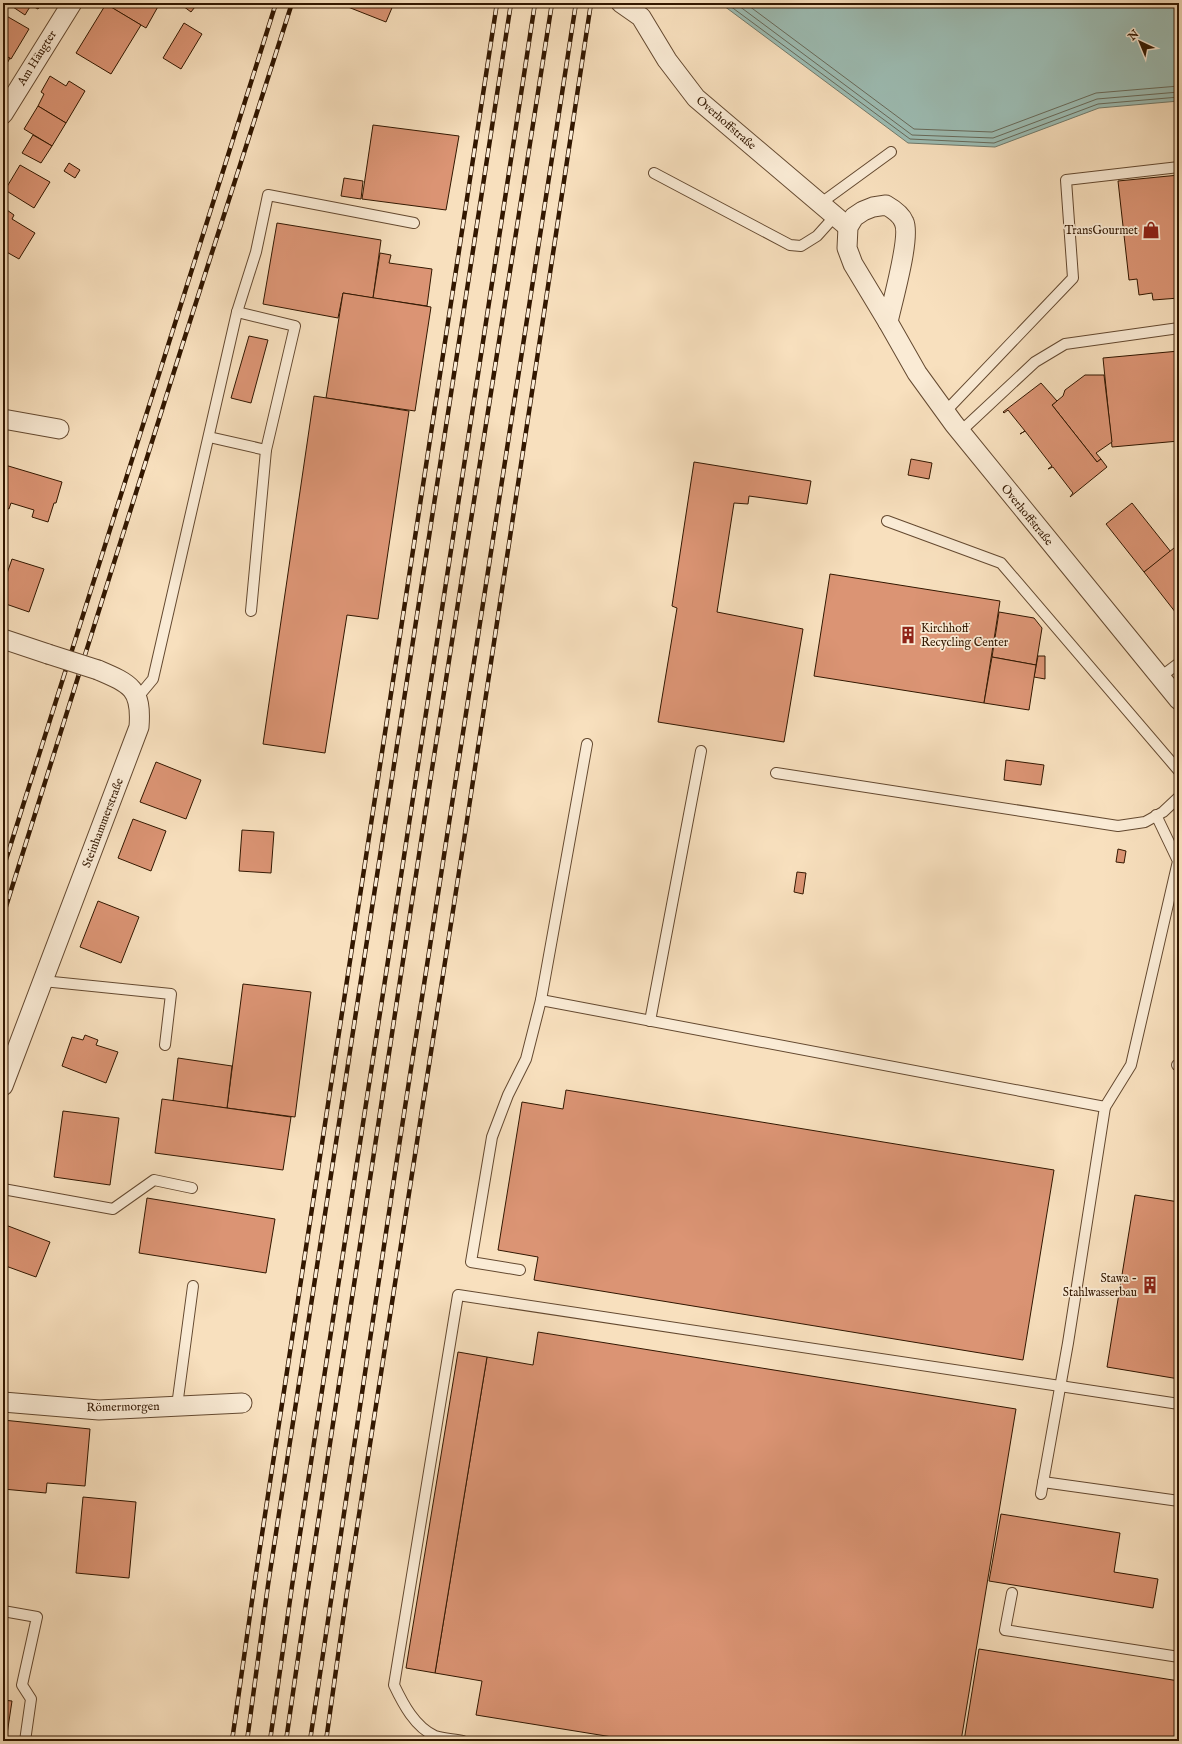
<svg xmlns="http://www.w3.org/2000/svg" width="1182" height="1744" viewBox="0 0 1182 1744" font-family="'IM FELL English',serif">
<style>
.water{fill:#9dbdb4;stroke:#727b6c}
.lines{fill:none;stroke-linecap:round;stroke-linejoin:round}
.shore{stroke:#686a5a;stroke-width:1}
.building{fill:#db9474;stroke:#321700}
.lane-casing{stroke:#644930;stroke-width:12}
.street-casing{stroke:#644930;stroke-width:21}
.lane{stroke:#faebd5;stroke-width:10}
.street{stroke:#faebd5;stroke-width:19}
.rail-casing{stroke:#321700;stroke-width:4.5}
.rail{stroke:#faebd5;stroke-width:3;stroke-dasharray:9;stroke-linecap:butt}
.street-bridge-casing{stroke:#644930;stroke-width:21;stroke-linecap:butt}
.street-bridge{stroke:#faebd5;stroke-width:19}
.labels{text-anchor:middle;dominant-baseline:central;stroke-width:3.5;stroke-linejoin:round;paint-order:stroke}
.street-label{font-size:12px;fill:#321700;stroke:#faebd5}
.poi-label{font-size:12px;fill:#321700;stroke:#faebd5;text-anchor:end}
</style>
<rect width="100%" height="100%" fill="#f8e0be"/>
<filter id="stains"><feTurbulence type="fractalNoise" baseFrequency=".005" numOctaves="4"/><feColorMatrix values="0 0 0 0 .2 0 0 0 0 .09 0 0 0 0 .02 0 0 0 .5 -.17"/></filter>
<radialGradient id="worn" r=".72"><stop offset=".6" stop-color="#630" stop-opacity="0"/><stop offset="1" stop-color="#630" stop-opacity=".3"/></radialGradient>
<path class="water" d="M720 3H1179V101L1099 108 995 147 908 143Z"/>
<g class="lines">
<g class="shore">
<path d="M726 3 910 139 994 143 1098 104 1179 97"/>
<path d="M735 3 912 135 993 138 1097 99 1179 92"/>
<path d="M745 3 914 129 992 132 1096 93 1179 86"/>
</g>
</g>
<g class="building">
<path d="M11 3H27L31 5 25 15 10 5Z"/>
<path d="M27 3H42L38 9Z"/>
<path d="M111 3H160L146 28 109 6Z"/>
<path d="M179 3H198L191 12Z"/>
<path d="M350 3H394L386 22 348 7Z"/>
<path d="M106 4 141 25 111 74 76 53Z"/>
<path d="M3 14 29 29 11 59 3 55Z"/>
<path d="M184 23 202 34 181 69 163 58Z"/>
<path d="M3 55 10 58 5 67H3Z"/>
<path d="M50 76 66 86 69 81 85 91 66 123 38 106 44 94 41 92Z"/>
<path d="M38 106 66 123 52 146 24 129Z"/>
<path d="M373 125 459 136 446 210 362 199Z"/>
<path d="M33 135 52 146 41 163 22 153Z"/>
<path d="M69 163 80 170 75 178 64 171Z"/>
<path d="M20 165 50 182 34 208 5 190Z"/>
<path d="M1179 175V298L1153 300 1152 293 1139 295 1137 279 1129 280 1118 181Z"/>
<path d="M344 178 363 181 361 199 341 196Z"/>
<path d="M7 210 14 215 12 219 35 233 19 259 3 250V214Z"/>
<path d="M277 223 381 240 373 298 343 293 338 318 263 304Z"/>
<path d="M380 253 391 255 389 263 432 269 427 306 373 298Z"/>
<path d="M343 293 431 307 415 411 326 398Z"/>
<path d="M249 336 268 340 251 403 231 398Z"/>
<path d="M1179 351V441L1112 447 1103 358Z"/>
<path d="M1085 375H1104L1112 442 1096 453 1101 459 1097 462 1052 405 1063 396 1065 390Z"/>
<path d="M1041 383 1057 401 1052 405 1097 462 1101 459 1107 467 1070 497 1073 493 1053 467 1048 469 1052 466 1025 431 1020 434 1025 431 1008 410 1004 413 1003 412Z"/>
<path d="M314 396 409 411 378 619 347 615 325 753 263 744Z"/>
<path d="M911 459 932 463 929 479 908 475Z"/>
<path d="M694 462 811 481 807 504 749 496 748 504 734 503 717 612 803 629 784 742 658 722 677 608 672 606Z"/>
<path d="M5 465 62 482 56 503H54L48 522 32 517 34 510 11 503 9 509 3 507V471Z"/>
<path d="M1132 503 1171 552 1144 572 1106 524Z"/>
<path d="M1179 544V611L1176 613 1144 572Z"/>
<path d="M12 559 44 569 29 612 3 603V585Z"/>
<path d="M830 574 1000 601 984 703 814 676Z"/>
<path d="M999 612 1034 618 1042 628 1036 665 992 657Z"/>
<path d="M1038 656H1045V679L1034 677Z"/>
<path d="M992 657 1036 665 1029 710 984 703Z"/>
<path d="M3 688H7L3 702Z"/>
<path d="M1006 760 1044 765 1041 785 1004 780Z"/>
<path d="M156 762 201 780 186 819 140 802Z"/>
<path d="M133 819 166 831 151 871 118 858Z"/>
<path d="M242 830 274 832 271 873 239 871Z"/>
<path d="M1118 849 1126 851 1124 863 1116 862Z"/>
<path d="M797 872 806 873 803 894 794 892Z"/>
<path d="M98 901 139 917 121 963 80 947Z"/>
<path d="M243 984 311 992 295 1117 227 1108Z"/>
<path d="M85 1035 98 1040 96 1045 118 1052 106 1083 62 1066 72 1037 83 1040Z"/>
<path d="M178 1058 232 1066 227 1108 173 1101Z"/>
<path d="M566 1090 1054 1170 1023 1360 534 1280 538 1257 498 1250 522 1102 563 1109Z"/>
<path d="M162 1099 291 1117 283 1170 155 1153Z"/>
<path d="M63 1111 119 1118 110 1185 54 1177Z"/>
<path d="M1135 1195 1179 1202V1379L1107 1367Z"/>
<path d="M147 1198 275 1219 266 1273 139 1253Z"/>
<path d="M3 1224 50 1242 36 1277 3 1265Z"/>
<path d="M538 1332 1016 1409 961 1741H637L476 1715 482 1681 435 1673 487 1357 533 1365Z"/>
<path d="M458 1352 487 1357 435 1673 406 1668Z"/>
<path d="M3 1420 90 1429 85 1486 47 1483 46 1493 3 1489Z"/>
<path d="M83 1497 136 1502 129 1578 76 1573Z"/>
<path d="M1001 1514 1120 1533 1114 1572 1158 1579 1153 1608 989 1581Z"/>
<path d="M979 1649 1179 1681V1741H964Z"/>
<path d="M3 1700 12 1701 6 1741H3Z"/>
</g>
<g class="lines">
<g class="lane-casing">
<g id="lane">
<path d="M654 173 790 245 801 246 817 236 835 216"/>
<path d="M821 203 891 152"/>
<path d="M237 312 295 326 266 450 251 611"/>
<path d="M945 412 1073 278 1066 180 1179 167"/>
<path d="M960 432 1035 362 1065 344 1179 328"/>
<path d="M209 437 266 450"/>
<path d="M887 521 1001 563 1179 771"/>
<path d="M1159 678 1179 663"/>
<path d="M138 697 153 679 237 312 256 252 268 195 414 223"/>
<path d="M776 773 1118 826 1145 822 1163 812 1179 797"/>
<path d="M43 981 171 994 165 1045"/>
<path d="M541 1000 1105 1107 1068 1343 1041 1494"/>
<path d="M650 1021 701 751"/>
<path d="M1177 1065H1179"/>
<path d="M1105 1107 1131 1065 1178 861 1156 815"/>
<path d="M3 1189 113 1209 154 1180 192 1188"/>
<path d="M520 1270 471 1262 492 1137 508 1095 526 1059 541 1000 587 744"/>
<path d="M177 1406 193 1286"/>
<path d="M1043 1482 1179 1501"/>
<path d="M1012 1593 1005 1630 1179 1657"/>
<path d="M3 1611 37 1617 22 1685 31 1699 25 1741"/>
<path d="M463 1741C455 1739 444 1739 435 1736 415 1727 403 1704 394 1685L458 1295 1179 1404"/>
</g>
</g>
<g class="street-casing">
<g id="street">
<path d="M621 3 641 17 667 60 696 98 848 227"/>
<path d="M3 114 72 3"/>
<path d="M886 205C893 209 901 214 904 222 911 237 892 303 888 322L853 264 847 248 848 227 854 217 863 211 873 207Z"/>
<path d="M888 322 917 373 954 424 1179 700"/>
<path d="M3 419 59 429"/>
<path d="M3 639 48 654"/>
<path d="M3 1086 139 727C142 689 131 684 98 670"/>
<path d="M3 1402 99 1410 242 1403"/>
</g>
</g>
<use href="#lane" class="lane"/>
<use href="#street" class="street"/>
<g class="rail-casing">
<g id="rail">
<path d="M3 869 276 3"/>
<path d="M3 916 183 343 292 3"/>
<path d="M232 1741 255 1580 497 3"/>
<path d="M247 1741 268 1585 511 3"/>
<path d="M270 1741 292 1586 535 3"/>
<path d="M286 1741 308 1589 432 769 552 3"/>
<path d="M310 1741 397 1159 576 3"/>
<path d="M326 1741 347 1592 466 827 591 3"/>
</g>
</g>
<use href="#rail" class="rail"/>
<g class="street-bridge-casing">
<path id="street-bridge" d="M48 654 98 670"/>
</g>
<use href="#street-bridge" class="street-bridge"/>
</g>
<defs>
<g id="shop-bare" transform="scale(1.38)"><path d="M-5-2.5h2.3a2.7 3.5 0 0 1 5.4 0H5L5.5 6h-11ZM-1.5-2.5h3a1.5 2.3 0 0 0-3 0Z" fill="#8f2418" stroke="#faebd5" stroke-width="2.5" paint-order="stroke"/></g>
<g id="building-bare" transform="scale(1.38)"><path d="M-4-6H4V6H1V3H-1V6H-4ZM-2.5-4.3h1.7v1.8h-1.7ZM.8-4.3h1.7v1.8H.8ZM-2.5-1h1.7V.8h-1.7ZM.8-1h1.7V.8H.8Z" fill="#8f2418" stroke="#faebd5" stroke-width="2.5" paint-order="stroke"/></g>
</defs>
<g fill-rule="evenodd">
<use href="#shop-bare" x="1151" y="230"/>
<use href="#building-bare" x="908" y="635"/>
<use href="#building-bare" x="1150" y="1285"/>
</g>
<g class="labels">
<g class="street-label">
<text transform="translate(37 58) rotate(-58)">Am Häugter</text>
<text transform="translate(726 123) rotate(41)">Overhoffstraße</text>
<text transform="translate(1027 515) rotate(51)">Overhoffstraße</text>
<text transform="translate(103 823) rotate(-69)">Steinhammerstraße</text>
<text transform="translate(123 1407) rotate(-1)">Römermorgen</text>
</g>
<g class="poi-label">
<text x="1138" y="230">TransGourmet</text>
<text x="921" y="628" text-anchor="start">Kirchhoff<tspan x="921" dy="14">Recycling Center</tspan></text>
<text x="1137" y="1278">Stawa -<tspan x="1137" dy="14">Stahlwasserbau</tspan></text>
</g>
</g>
<rect width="1182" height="1744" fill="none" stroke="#f8e0be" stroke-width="16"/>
<rect x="4" y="4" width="1174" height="1736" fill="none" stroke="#321700" stroke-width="2"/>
<rect x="8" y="8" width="1166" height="1728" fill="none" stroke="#321700"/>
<g transform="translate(1140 42) rotate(316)" stroke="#faebd5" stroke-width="3" paint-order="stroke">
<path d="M0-3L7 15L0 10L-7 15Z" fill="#321700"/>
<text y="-6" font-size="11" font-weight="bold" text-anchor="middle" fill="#321700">N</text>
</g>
<rect width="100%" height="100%" filter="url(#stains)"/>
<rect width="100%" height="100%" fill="url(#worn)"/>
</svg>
